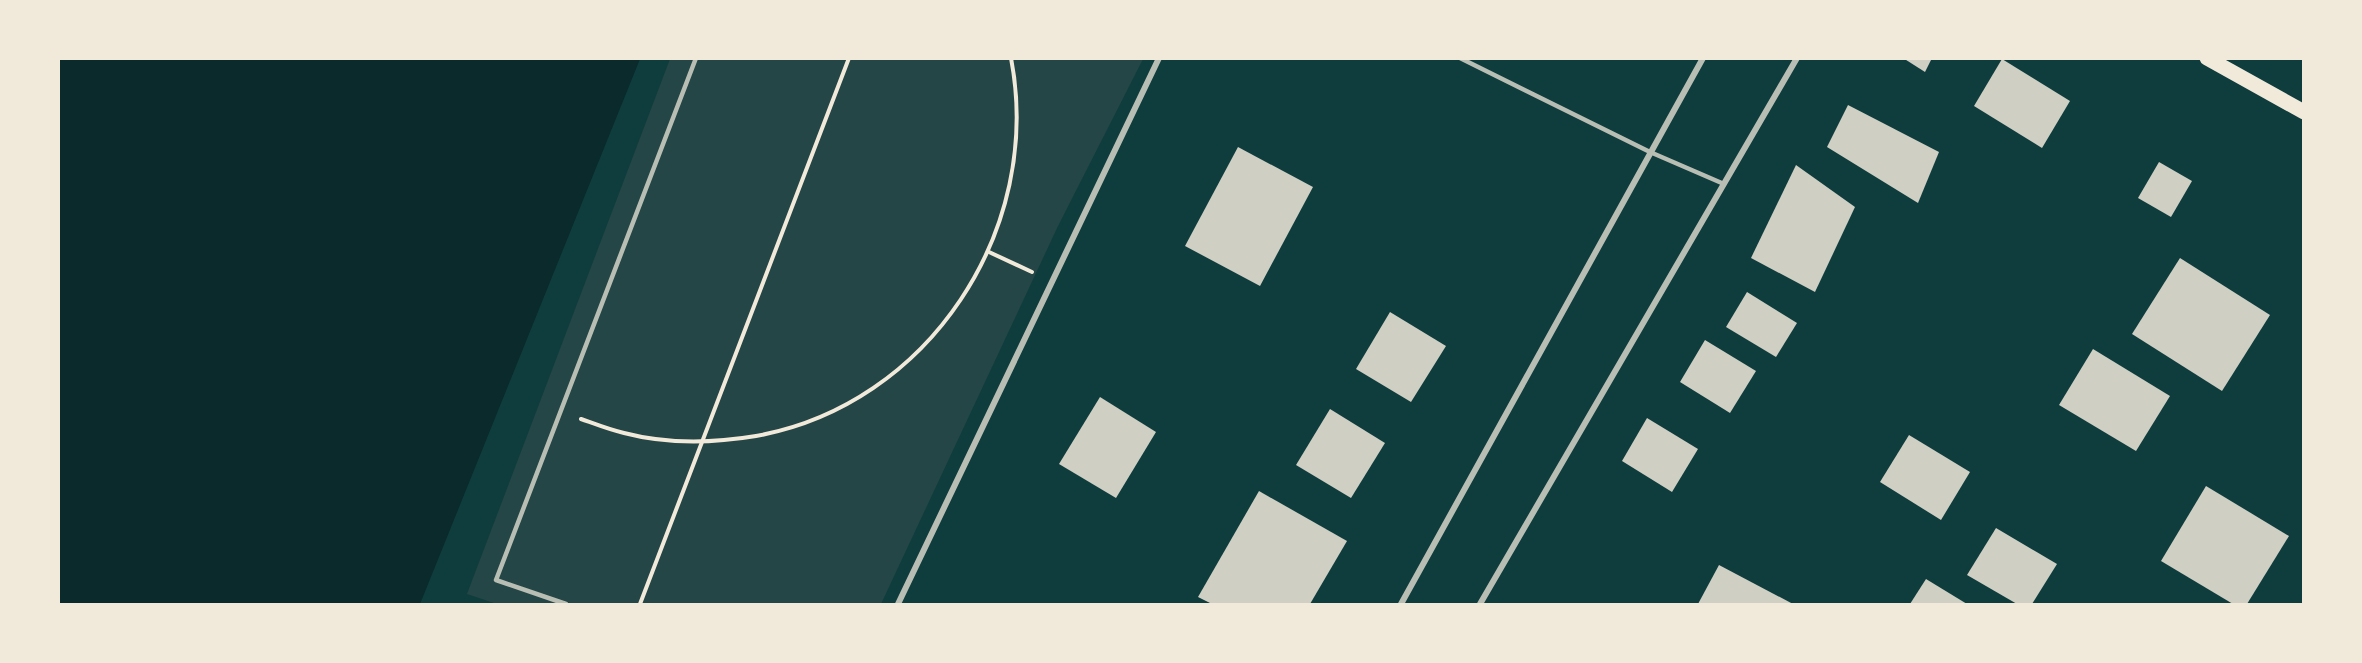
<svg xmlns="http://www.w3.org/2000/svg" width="2362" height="663" viewBox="0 0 2362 663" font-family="Arial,sans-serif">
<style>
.green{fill:#244646}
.water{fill:#0a2a2b}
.building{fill:#cfcfc3}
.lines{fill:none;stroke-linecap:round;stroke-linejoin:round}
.path{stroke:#f1e9da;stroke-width:4}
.service{stroke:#b8beb3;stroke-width:4.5}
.minor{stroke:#b8beb3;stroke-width:6}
.primary{stroke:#f1e9da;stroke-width:15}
</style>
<rect width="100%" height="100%" fill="#0f3d3e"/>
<path class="green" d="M670 59H1143L1058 226 881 604H497L467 594Z"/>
<path class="water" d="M58 59H640L420 604H59Z"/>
<g class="building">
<path d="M1903 58H1932L1925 72Z"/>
<path d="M2002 59 2070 101 2042 148 1974 106Z"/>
<path d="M1848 105 1939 152 1918 203 1827 147Z"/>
<path d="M1238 147 1313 187 1260 286 1185 246Z"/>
<path d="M2159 162 2192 181 2171 217 2138 198Z"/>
<path d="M1796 165 1855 207 1815 292 1751 258Z"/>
<path d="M2180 258 2270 315 2222 391 2132 334Z"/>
<path d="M1747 292 1797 323 1776 357 1726 327Z"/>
<path d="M1390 312 1446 346 1411 402 1356 369Z"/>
<path d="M1705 340 1756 371 1730 413 1680 382Z"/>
<path d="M2093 349 2170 396 2136 451 2059 405Z"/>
<path d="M1100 397 1156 432 1116 498 1059 464Z"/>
<path d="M1330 409 1385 443 1351 498 1296 465Z"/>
<path d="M1647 418 1698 449 1672 492 1622 461Z"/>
<path d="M1909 435 1970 472 1941 520 1880 482Z"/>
<path d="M2206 486 2289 536 2247 604H2233L2161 561Z"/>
<path d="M1259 491 1347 541 1310 604H1212L1198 597Z"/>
<path d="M1996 528 2057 564 2032 604H2017L1967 575Z"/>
<path d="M1719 565 1793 604H1698Z"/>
<path d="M1926 579 1967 604H1910Z"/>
</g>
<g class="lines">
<g class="path">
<path d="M989 252 1032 272"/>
<path d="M581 419C595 424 610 430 624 433 666 444 714 443 756 436 929 405 1044 229 1011 58"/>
<path d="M640 604 849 58"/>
</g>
<g class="service">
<path d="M1460 58 1650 152 1724 184"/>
<path d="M566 604 496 580 696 58"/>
</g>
<g class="minor">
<path d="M898 604 1159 58"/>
<path d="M1401 604 1703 58"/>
<path d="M1480 604 1797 58"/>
</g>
<path class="primary" d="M2207 58 2304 112"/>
</g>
<rect width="2362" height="663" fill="none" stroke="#f1e9da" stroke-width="120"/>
</svg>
